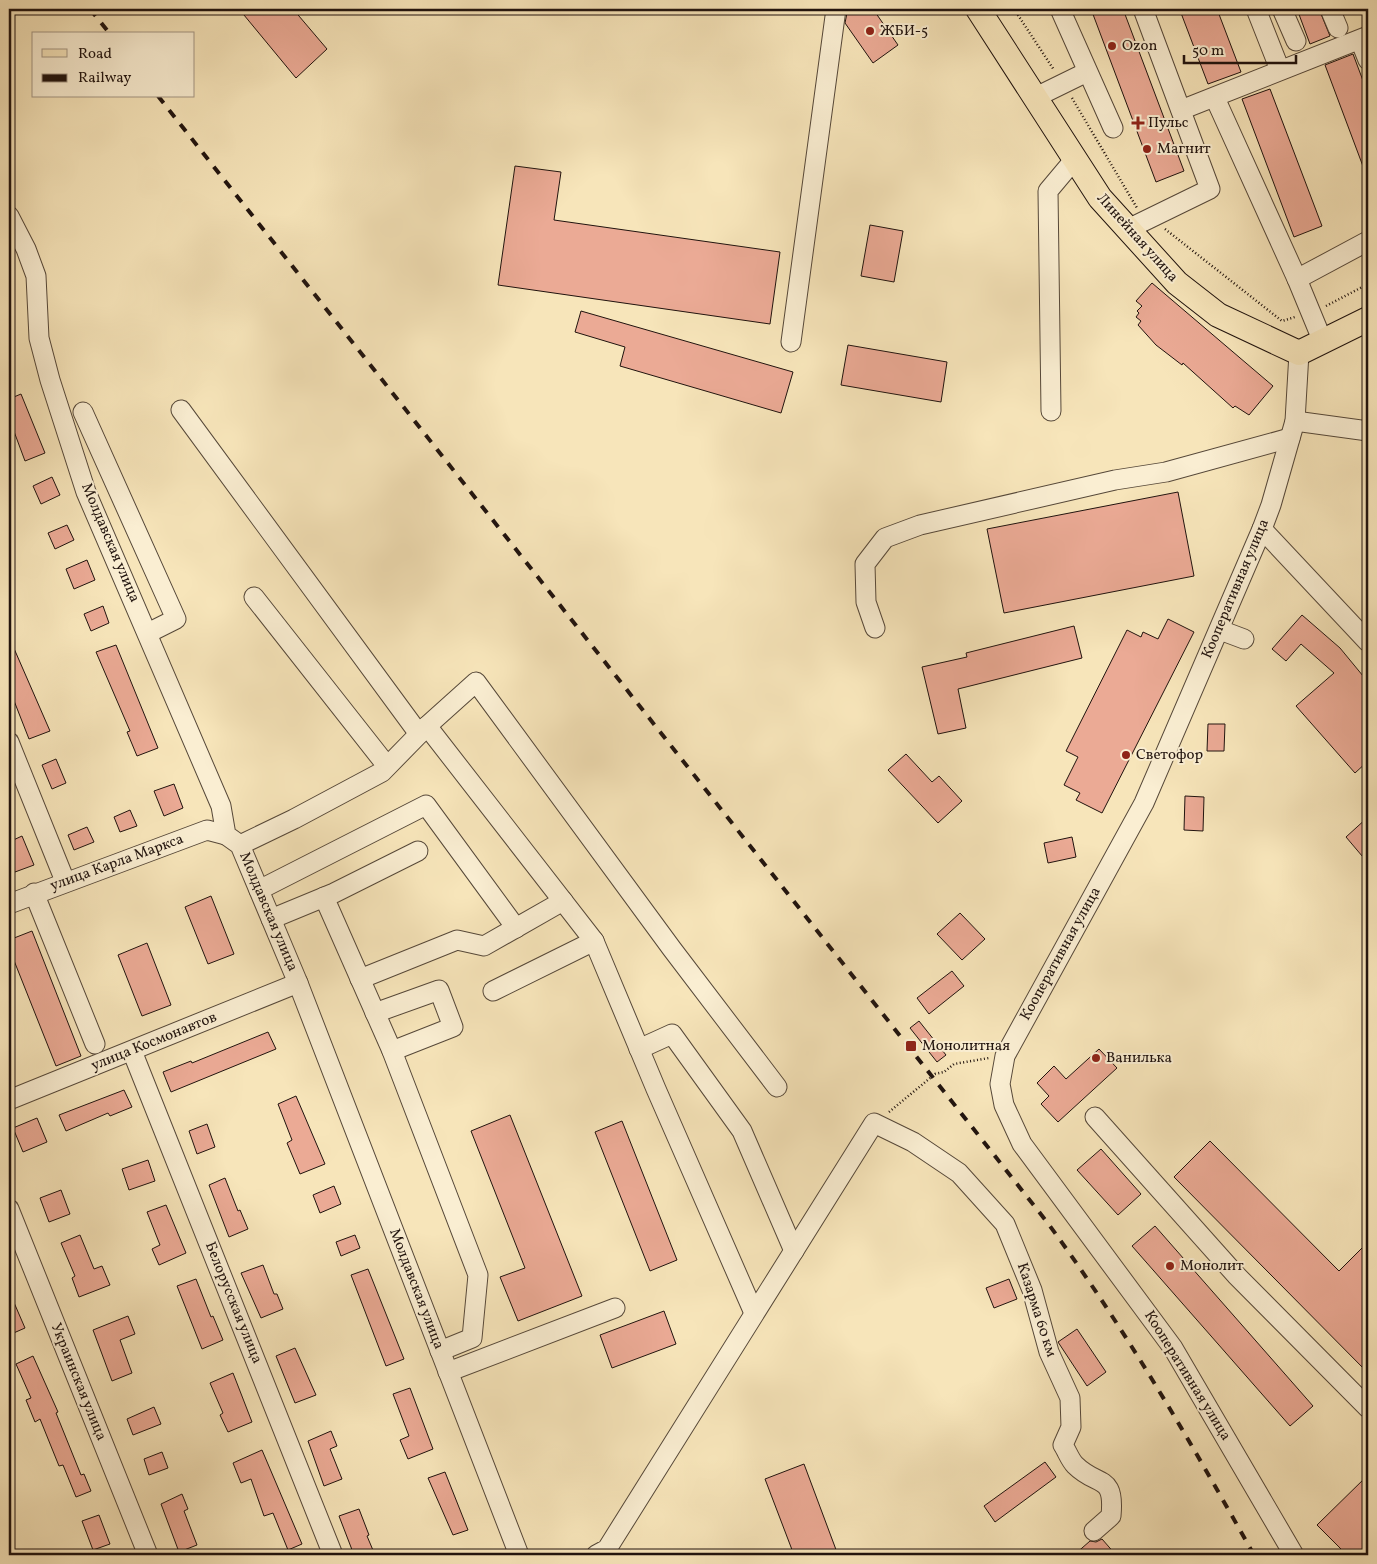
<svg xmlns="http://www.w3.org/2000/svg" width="1377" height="1564" viewBox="0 0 1377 1564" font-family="Vollkorn,serif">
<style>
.building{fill:#ebaa95;stroke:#20130e}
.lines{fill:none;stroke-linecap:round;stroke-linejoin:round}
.minor-casing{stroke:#564839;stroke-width:21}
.major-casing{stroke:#20130e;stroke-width:26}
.path{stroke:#20130e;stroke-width:2.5;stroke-dasharray:1 2.5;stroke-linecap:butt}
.minor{stroke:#faeed2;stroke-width:19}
.major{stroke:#f7e5ba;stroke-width:24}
.rail{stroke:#20130e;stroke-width:4;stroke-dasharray:9 9;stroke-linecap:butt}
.poi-dot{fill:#8f2418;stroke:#faeed2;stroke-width:2}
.labels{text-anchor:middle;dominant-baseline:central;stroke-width:4;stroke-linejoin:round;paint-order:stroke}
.poi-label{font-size:15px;fill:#20130e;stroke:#faeed2;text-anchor:start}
.street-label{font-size:15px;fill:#20130e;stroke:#faeed2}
</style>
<rect width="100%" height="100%" fill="#f7e5ba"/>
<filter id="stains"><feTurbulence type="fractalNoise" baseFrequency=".004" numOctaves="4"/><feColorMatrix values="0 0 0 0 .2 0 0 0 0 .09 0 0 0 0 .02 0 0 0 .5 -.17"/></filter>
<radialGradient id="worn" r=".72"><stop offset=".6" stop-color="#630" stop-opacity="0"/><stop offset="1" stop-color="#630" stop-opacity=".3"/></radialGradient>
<g class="building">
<path d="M239 9H293L327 49 296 78Z"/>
<path d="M853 9H873L898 45 873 63 845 23 847 13Z"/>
<path d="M1091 9H1123L1184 171 1156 182Z"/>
<path d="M1192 9H1217L1241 72 1208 84 1181 13Z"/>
<path d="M1297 9H1319L1330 36 1310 44Z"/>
<path d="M1353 54 1368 94 1367 177 1325 65Z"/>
<path d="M1270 89 1322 226 1294 237 1242 99Z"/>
<path d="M515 166 561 172 554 220 780 252 770 324 498 285Z"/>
<path d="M870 225 903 231 894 282 861 276Z"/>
<path d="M1152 283 1273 386 1249 415 1235 406 1233 408 1183 363 1182 365 1156 345 1138 325 1141 321 1136 317 1139 313 1137 311 1142 306 1136 301Z"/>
<path d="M581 311 793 372 781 413 620 366 625 347 575 332Z"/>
<path d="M848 345 947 362 941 402 841 385Z"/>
<path d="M21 394 45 453 25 461 9 418V399Z"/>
<path d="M52 477 60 495 41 504 33 486Z"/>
<path d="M1178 492 1194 576 1004 613 987 529Z"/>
<path d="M67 525 74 540 55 549 48 533Z"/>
<path d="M87 560 95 580 74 589 66 569Z"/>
<path d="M103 606 109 623 91 631 84 614Z"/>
<path d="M1302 615 1340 648 1368 682V761L1355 773 1296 706 1334 673 1301 644 1286 661 1272 649Z"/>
<path d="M1168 619 1194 632 1102 813 1076 800 1080 793 1064 785 1078 757 1066 751 1127 630 1141 637 1143 632 1158 639Z"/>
<path d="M1074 626 1082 658 958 689 966 728 938 734 922 667 967 657 966 653Z"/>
<path d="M9 637 50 731 29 739 9 688Z"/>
<path d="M116 645 158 748 137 756 127 732 130 731 96 652Z"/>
<path d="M1208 724H1225L1224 751H1207Z"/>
<path d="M906 754 932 782 939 776 962 801 938 823 888 770Z"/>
<path d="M56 759 66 783 52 789 42 765Z"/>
<path d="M174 784 183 808 164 816 154 791Z"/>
<path d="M1185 796 1204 797 1203 831 1184 830Z"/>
<path d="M130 810 137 826 120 832 114 817Z"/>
<path d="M1368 817V863L1346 837Z"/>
<path d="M87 827 94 842 74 850 68 835Z"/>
<path d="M22 836 34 865 15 872 9 856V842Z"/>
<path d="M1072 837 1076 857 1048 863 1044 843Z"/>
<path d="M211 896 234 954 208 964 185 907Z"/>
<path d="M960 913 985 939 962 960 937 934Z"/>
<path d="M32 931 81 1056 56 1066 9 948V940Z"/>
<path d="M147 943 171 1005 142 1016 118 955Z"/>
<path d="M952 971 964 986 929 1014 917 998Z"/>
<path d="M919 1021 946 1055 937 1062 910 1028Z"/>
<path d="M268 1032 276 1049 171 1092 163 1072 191 1061 192 1063Z"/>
<path d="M1099 1049 1117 1068 1058 1122 1041 1104 1049 1096 1037 1083 1054 1066 1066 1079Z"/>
<path d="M124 1090 132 1107 110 1116 108 1113 66 1131 59 1115Z"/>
<path d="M296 1096 325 1164 300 1174 287 1143 292 1140 278 1104Z"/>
<path d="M510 1115 582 1296 518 1321 500 1277 525 1268 471 1131Z"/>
<path d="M37 1118 47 1142 23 1152 13 1128Z"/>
<path d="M622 1121 677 1260 650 1271 595 1132Z"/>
<path d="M207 1124 215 1147 197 1154 189 1131Z"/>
<path d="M1210 1141 1339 1271 1368 1242V1373L1174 1177Z"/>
<path d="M1101 1149 1141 1194 1118 1215 1077 1170Z"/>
<path d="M148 1160 155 1181 129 1190 122 1169Z"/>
<path d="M225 1178 238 1211 240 1210 248 1229 229 1237 209 1185Z"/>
<path d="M334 1186 341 1204 320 1213 313 1195Z"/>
<path d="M61 1190 70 1214 49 1222 40 1198Z"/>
<path d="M166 1205 186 1253 159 1265 152 1249 160 1245 147 1212Z"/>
<path d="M1155 1226 1313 1406 1290 1426 1132 1246Z"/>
<path d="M80 1235 94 1269 102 1266 110 1285 79 1297 72 1278 75 1276 61 1243Z"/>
<path d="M355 1235 360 1248 341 1256 336 1242Z"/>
<path d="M263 1265 274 1294H277L283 1309 261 1318 241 1273Z"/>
<path d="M368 1269 404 1359 386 1366 351 1275Z"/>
<path d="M196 1279 211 1317 213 1316 223 1340 202 1349 177 1286Z"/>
<path d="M1009 1279 1017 1299 994 1308 986 1288Z"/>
<path d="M9 1291 25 1328 9 1335Z"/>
<path d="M664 1311 676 1344 612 1368 600 1335Z"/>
<path d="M128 1316 135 1334 120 1340 132 1373 112 1381 93 1330Z"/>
<path d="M1077 1329 1106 1372 1087 1386 1058 1342Z"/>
<path d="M295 1348 316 1395 295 1403 276 1356Z"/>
<path d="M33 1356 58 1412 56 1413 81 1475 84 1474 91 1491 76 1497 63 1465 59 1466 40 1419 35 1422 26 1400 31 1398 16 1364Z"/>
<path d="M233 1373 252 1422 228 1432 220 1415 223 1413 210 1383Z"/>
<path d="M410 1388 433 1449 408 1459 400 1440 409 1436 393 1394Z"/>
<path d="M154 1407 161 1424 133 1435 127 1419Z"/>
<path d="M331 1431 337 1446 330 1449 342 1479 324 1486 308 1441Z"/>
<path d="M262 1450 302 1544 288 1550 273 1513 264 1516 251 1479 241 1483 233 1463Z"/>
<path d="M162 1452 168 1468 149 1475 144 1459Z"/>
<path d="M1045 1462 1056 1477 995 1522 984 1506Z"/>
<path d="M804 1464 838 1555H794L765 1479Z"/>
<path d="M445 1472 468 1530 453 1535 428 1478Z"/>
<path d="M1368 1475V1555H1347L1317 1525Z"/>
<path d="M182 1494 188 1509 184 1511 197 1545 179 1552 161 1504Z"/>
<path d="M359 1509 369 1535 367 1536 375 1555H354L339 1516Z"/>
<path d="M99 1515 110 1544 93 1550 82 1521Z"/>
<path d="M1102 1539 1116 1555H1074L1090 1541 1096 1542Z"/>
</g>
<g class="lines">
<g class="minor-casing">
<g id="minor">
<path d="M1060 9 1113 128"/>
<path d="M1256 9 1280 70"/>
<path d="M1282 9 1296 41"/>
<path d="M1330 9 1338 28"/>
<path d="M1360 40 1368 60"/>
<path d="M1036 97 1087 72"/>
<path d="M1215 98 1297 279 1323 342"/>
<path d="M1181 110 1368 36"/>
<path d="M9 216 26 249 36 276 39 338 50 380 86 492 221 806 226 835 240 845 298 983 519 1555"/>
<path d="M1128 229 1210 189 1143 9"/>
<path d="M1297 279 1368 241"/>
<path d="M791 342 836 9"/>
<path d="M181 410 419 734"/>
<path d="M1051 411 1048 191 1074 160"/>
<path d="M83 412 176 619 148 633"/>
<path d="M1295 421 1368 431"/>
<path d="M1262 529 1368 642"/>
<path d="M254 597 387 766"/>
<path d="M875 628 866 602 865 564 885 538 920 525 1115 480 1166 472 1290 438"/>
<path d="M1220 630 1244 639"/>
<path d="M427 726 476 682 672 949 777 1087"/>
<path d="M9 742 65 881"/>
<path d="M240 845 294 819 382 772 427 726 594 941 656 1089 754 1313"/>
<path d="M259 890 426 805 516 928"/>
<path d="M34 893 95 1044"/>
<path d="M324 897 392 1051 478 1275 472 1338 440 1351"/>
<path d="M9 904 207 830 226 835"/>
<path d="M271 919 334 893 418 851"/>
<path d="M360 979 457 940 484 946 563 901"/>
<path d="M493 991 594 941"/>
<path d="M375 1013 439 990 453 1027 392 1051"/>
<path d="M639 1049 672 1034 742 1131 794 1251"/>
<path d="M132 1051 333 1555"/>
<path d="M9 1100 298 983"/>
<path d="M1095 1117 1236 1275 1368 1408"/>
<path d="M9 1209 148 1555"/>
<path d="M448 1372 615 1308"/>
<path d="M596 1555 607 1549 874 1123 913 1142 959 1173 1005 1224 1032 1290 1049 1352 1070 1398 1071 1427 1063 1445C1067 1451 1070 1460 1075 1465 1098 1488 1115 1473 1111 1516L1094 1531"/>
<path d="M1294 1555 1173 1348 1022 1144 1004 1105 1000 1084 1005 1056 1144 803 1262 529 1271 505 1295 421 1299 353"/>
</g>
</g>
<g class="major-casing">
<path id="major" d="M978 9 1100 198 1177 283 1218 315 1299 353 1368 319"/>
</g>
<g class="path">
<path d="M1014 9 1054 70"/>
<path d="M1072 98 1137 208"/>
<path d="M1165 229 1282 321 1295 317"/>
<path d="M1326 306 1368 284"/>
<path d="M889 1112 935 1074 944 1072 954 1064 989 1058"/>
</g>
<use href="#minor" class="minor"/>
<use href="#major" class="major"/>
<g class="rail">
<path d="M90 9 110 34"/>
<path d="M158 96 1047 1222C1125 1328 1190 1441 1254 1555"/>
</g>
</g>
<g class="poi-dot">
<circle cx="870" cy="31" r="5"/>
<circle cx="1112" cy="46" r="5"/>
<path d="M1135.5 115.5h5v5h5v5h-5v5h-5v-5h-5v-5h5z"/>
<circle cx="1147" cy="149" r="5"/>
<circle cx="1126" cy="755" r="5"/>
<rect x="905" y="1040" width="12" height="12" rx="2.5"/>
<circle cx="1096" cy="1058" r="5"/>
<circle cx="1170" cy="1266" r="5"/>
</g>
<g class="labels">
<g class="poi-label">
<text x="880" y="31">ЖБИ-5</text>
<text x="1122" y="46">Ozon</text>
<text x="1148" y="123">Пульс</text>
<text x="1157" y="149">Магнит</text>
<text x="1136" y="755">Светофор</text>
<text x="922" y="1046">Монолитная</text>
<text x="1106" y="1058">Ванилька</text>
<text x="1180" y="1266">Монолит</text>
</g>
<g class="street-label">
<text transform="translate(1137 238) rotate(48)">Линейная улица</text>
<text transform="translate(110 543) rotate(67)">Молдавская улица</text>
<text transform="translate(1236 589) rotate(-67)">Кооперативная улица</text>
<text transform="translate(117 863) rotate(-20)">улица Карла Маркса</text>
<text transform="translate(268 912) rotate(67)">Молдавская улица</text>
<text transform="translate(1061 954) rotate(-61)">Кооперативная улица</text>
<text transform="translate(154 1042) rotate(-22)">улица Космонавтов</text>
<text transform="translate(416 1289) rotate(69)">Молдавская улица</text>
<text transform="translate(233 1303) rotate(68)">Белорусская улица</text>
<text transform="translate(1036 1310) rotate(72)">Казарма 60 км</text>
<text transform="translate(1187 1376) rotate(58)">Кооперативная улица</text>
<text transform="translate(78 1382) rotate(68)">Украинская улица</text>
</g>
</g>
<rect width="1377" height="1564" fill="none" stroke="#f7e5ba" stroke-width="30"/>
<rect x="10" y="10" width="1357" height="1544" fill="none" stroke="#20130e" stroke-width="2.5"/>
<rect x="15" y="15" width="1347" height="1534" fill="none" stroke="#20130e"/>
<rect x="32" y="32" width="162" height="65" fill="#faeed2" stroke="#a39684"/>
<rect x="42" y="49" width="25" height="8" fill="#f7e5ba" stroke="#a39684"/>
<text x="78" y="58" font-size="15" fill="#20130e">Road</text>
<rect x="42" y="74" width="25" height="8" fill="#20130e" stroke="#a39684"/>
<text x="78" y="82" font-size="15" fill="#20130e">Railway</text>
<path d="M1184 55v8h112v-8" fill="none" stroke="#20130e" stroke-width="2.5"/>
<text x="1192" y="55" font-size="15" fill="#20130e" stroke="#faeed2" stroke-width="4" paint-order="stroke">50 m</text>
<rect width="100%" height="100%" filter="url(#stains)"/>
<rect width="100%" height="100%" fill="url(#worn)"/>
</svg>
